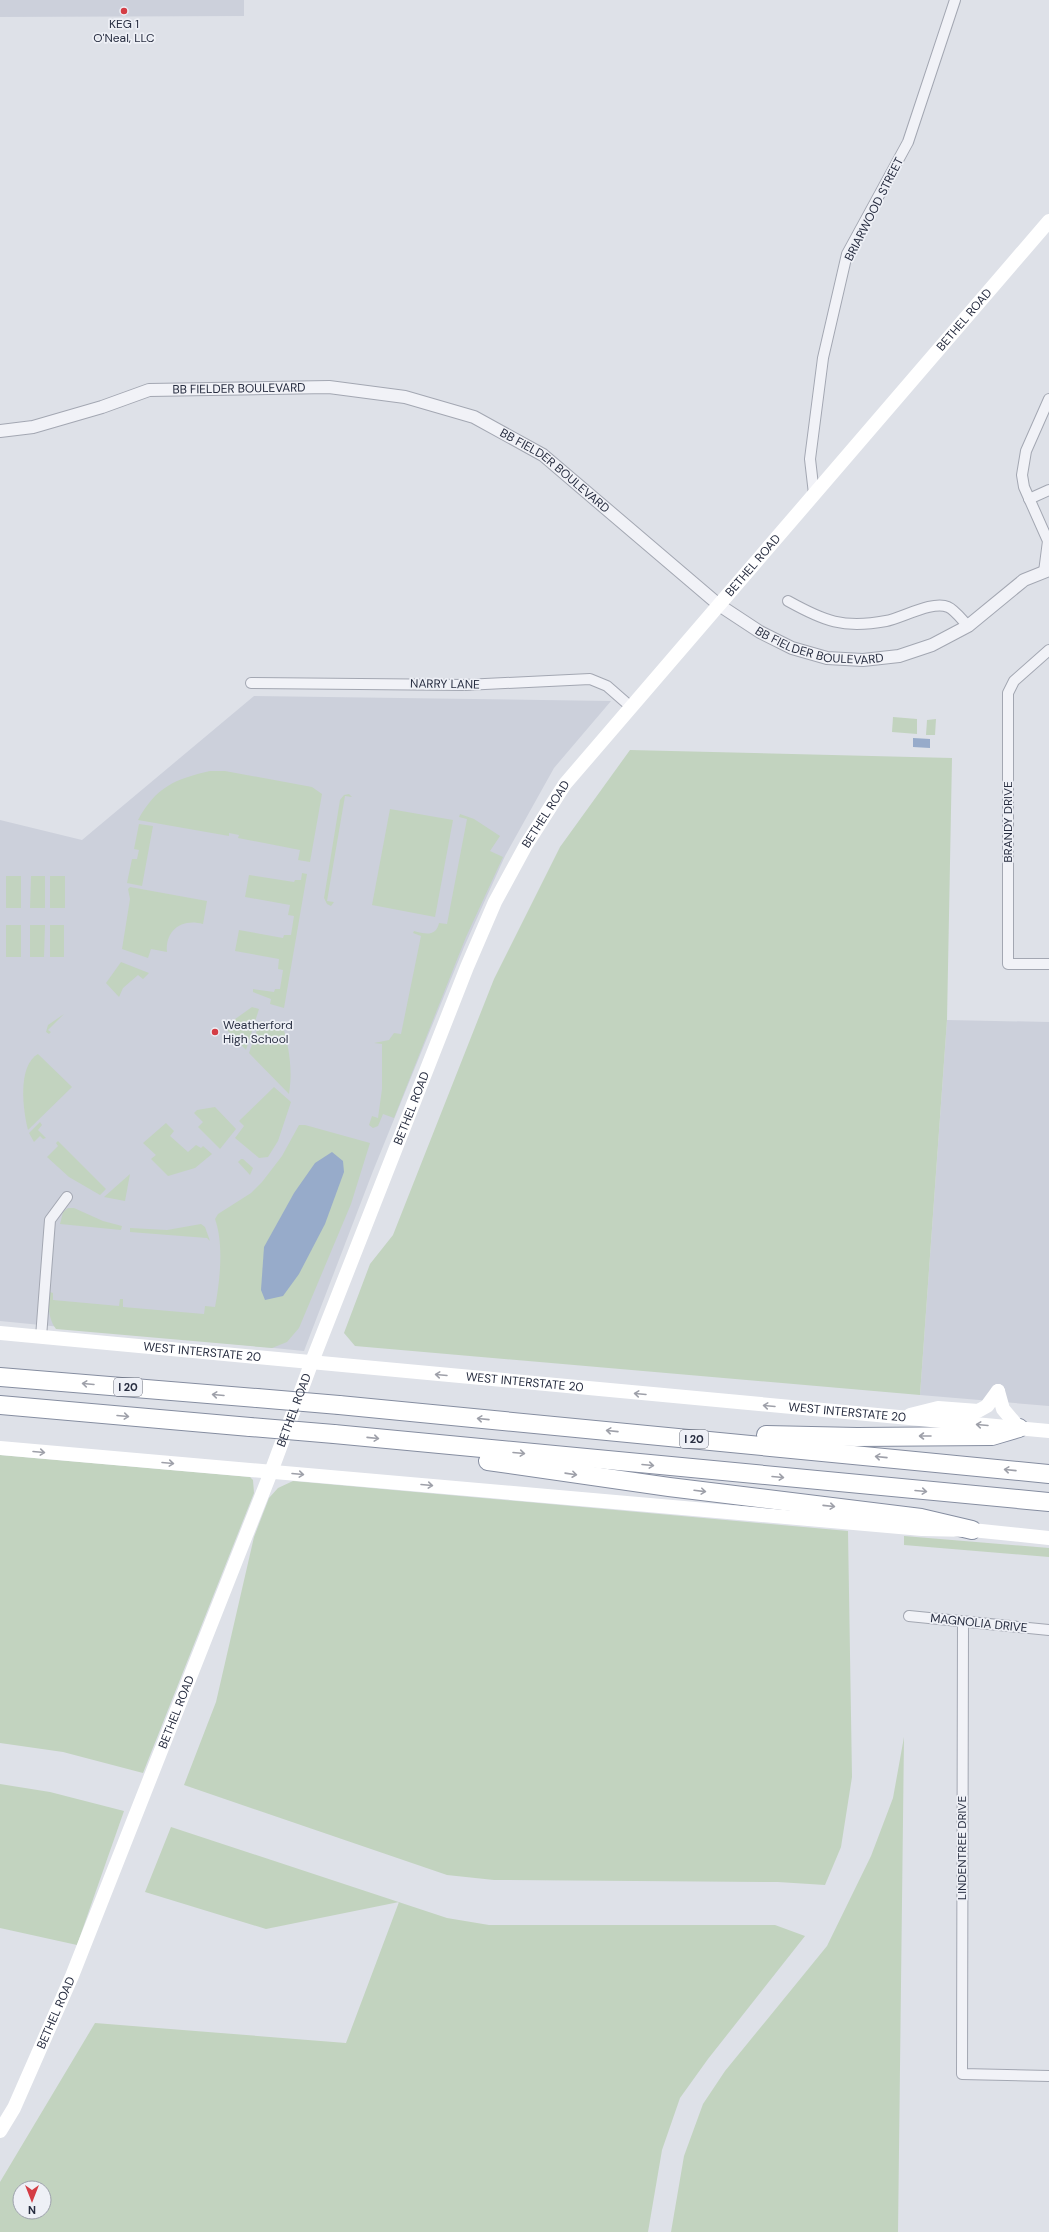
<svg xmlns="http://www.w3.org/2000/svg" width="1049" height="2232" viewBox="0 0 1049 2232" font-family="'DM Sans',sans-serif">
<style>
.built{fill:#ccd0db}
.green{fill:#c2d3bf;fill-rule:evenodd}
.water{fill:#97abca}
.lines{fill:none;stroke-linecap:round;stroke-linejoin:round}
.minor-casing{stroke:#a3a7b2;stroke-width:12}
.tertiary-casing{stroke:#a3a7b2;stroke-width:14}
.motorway-casing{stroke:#858da0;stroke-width:20}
.minor{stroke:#f1f2f7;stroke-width:10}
.tertiary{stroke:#f1f2f7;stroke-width:12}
.secondary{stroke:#fff;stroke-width:14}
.motorway{stroke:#fff;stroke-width:18}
.motorway-bridge-casing{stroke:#858da0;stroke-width:20;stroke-linecap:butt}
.motorway-bridge{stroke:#fff;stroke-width:18}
.oneway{stroke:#9ea0a9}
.poi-dot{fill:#d43d45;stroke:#eef0f6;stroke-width:1.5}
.labels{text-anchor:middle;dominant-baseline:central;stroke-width:3.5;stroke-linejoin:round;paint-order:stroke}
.shield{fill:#eef0f6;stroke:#636877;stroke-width:1}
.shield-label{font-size:11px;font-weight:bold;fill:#272d40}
.poi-label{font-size:12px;fill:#272d40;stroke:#eef0f6}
.street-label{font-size:12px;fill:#272d40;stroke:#eef0f6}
</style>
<rect width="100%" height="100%" fill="#dee1e8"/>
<g class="built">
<path d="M0 0H244V16L0 17Z"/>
<path d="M254 696 611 701 554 768 505 856 464 947 373 1171 304 1351 0 1321V820L82 840Z"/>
<path d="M947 1020 1049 1022V1406L920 1395Z"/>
</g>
<g class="green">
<path d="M893 717 917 719V734L892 732Z"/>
<path d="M936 719 935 735H926L927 720Z"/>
<path d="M630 750 952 758 947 1020 920 1395 355 1346 344 1333 370 1264 393 1235 494 979 560 847Z"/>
<path d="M210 771H225L312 787 322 794 310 862 298 860 300 850 238 838 239 835 229 833V836L138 820C156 787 175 779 210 771Z"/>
<path d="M349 794 352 797 345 796 327 901 334 902 331 906 327 904 324 898 340 800 344 795Z"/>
<path d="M390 809 453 820 435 917 372 905Z"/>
<path d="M460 814 474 819 500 836 490 851 503 857 466 937 394 1118 383 1114 378 1126 373 1128 369 1125 372 1116 378 1118 382 1089V1044L374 1043 389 1040 394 1033 401 1034 421 936 413 933 414 931C425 934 436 937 439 923L447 924 467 819 459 817Z"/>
<path d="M139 824 153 826 142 886 127 883 132 859H137L139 850 134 849Z"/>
<path d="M302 873 307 874 284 1008 270 1004 271 999 253 992V989L274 992 275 989H280L283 970 278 969 279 959 235 951 239 930 283 938 284 935H291L294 916 288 915 290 905 245 897 249 875 294 882 295 880H301Z"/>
<rect x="6" y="876" width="15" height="32"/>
<path d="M31 876H45V908H30Z"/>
<rect x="50" y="876" width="15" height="32"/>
<path d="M130 887 207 901 203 924C182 918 165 930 167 952L151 949 148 958 122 949 130 899 128 889Z"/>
<rect x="6" y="925" width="15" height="32"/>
<path d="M30 925H45L44 957H30Z"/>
<rect x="50" y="925" width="14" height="32"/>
<path d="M121 962 149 973 143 979 138 975 123 988 119 997 106 983Z"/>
<path d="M252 1007 259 1009 246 1050 224 1027Z"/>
<path d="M64 1014 48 1030 51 1032 49 1034 46 1032 48 1025Z"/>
<path d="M260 1021C268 1025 274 1021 282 1023 289 1047 293 1069 289 1094L249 1053Z"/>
<path d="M38 1054 72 1087 28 1130C23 1111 17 1066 38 1054Z"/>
<path d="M274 1087 291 1102 278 1141 268 1157 259 1158 235 1138 244 1126 239 1121Z"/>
<path d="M215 1107 236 1129 220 1149 198 1127 203 1122 194 1113 197 1110Z"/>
<path d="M40 1122 42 1125 38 1130 46 1138 43 1139 40 1136 34 1142 29 1133Z"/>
<path d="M166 1123 174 1131 170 1136 188 1152 196 1145 201 1148 203 1146 212 1154 195 1168 168 1176 151 1159 156 1155 143 1143Z"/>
<path d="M299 1125H305L370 1143 351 1204 299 1328 287 1342 272 1348 56 1329C48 1318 48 1305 50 1292L53 1293V1300L119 1306 120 1299H123V1307L204 1314 205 1306 215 1307C220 1281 224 1244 215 1219L218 1214 251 1193 262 1182 282 1156Z"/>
<path d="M58 1141 106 1189 100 1195 69 1177 47 1157 58 1146 56 1143Z"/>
<path d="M241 1159H243L253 1168 250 1175 238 1162Z"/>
<path d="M130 1174 125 1201 104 1197Z"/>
<path d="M68 1208H74L103 1221 122 1226 121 1230 60 1224 63 1212Z"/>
<path d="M201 1224 205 1227 210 1241 207 1238 130 1232V1228L167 1230Z"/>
<path d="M0 1455 250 1477 253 1480 254 1493 143 1773 63 1752 0 1743Z"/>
<path d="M293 1481 848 1531 852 1777 841 1847 825 1885 778 1882 494 1880 447 1875 184 1785 216 1702 254 1537 269 1498 278 1488Z"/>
<path d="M904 1536 1049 1548V1557L904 1545Z"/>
<path d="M904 1737 898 2232H671L684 2156 703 2104 725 2071 827 1946 871 1856 893 1798Z"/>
<path d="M0 1784 50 1792 124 1811 77 1945 0 1928Z"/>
<path d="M171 1827 447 1918 489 1925H775L805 1936 708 2059 680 2098 662 2150 648 2232H0V2182L95 2023 346 2043 399 1902 266 1929 145 1892ZM20 2188H44V2212H20Z"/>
</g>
<g class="water">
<path d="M913 738 930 739V748L913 747Z"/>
<path d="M332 1152 343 1161 344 1172 325 1224 299 1274 283 1296 265 1300 261 1290 264 1247 294 1193 315 1163Z"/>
</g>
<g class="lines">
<g class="minor-casing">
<g id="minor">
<path d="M814 494 810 459 823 358 847 254 908 142 955 0"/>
<path d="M1029 499 1049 490"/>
<path d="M1044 572 1048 541 1024 487 1022 475 1026 451 1049 399"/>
<path d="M788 601C824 621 843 629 886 621 902 618 933 600 948 607 955 610 962 620 968 626"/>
<path d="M1049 650 1014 681 1008 693V964H1049"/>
<path d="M251 683 465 685 590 679 607 686 631 707"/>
<path d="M41 1337 50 1220 67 1197"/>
<path d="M909 1616 1049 1630"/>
<path d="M963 1622 962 2074 1049 2076"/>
</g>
</g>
<g class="tertiary-casing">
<g id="tertiary">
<path id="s1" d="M0 431 33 427 102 407 149 390 329 387 405 397 474 417 543 455 719 605 760 632 792 648 827 658 863 660 899 656 932 645 968 626 1024 580 1049 570"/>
</g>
</g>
<g class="motorway-casing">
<g id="motorway">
<path d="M0 1377 257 1398"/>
<path d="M0 1405 250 1427"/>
<path d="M339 1405 1049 1474"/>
<path d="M334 1434 1049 1502"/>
<path d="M766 1435 857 1437 992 1436 1019 1428"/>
<path d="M488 1461 669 1487 921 1518 972 1530"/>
</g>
</g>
<use href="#minor" class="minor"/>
<use href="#tertiary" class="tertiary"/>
<g class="secondary">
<path id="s2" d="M0 1333 1049 1431"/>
<path d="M998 1391 1003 1409 1019 1428"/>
<path d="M910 1415 938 1408 978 1411 987 1406 998 1391"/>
<path d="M0 1448 922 1529 972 1530 1049 1538"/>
<path id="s3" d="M0 2131 14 2108 72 1976 271 1472 311 1364 467 967 495 902 526 845 565 784 1049 221"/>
</g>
<use href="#motorway" class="motorway"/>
<g class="motorway-bridge-casing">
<g id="motorway-bridge">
<path d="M257 1398 339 1405"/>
<path d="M250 1427 334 1434"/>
</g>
</g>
<use href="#motorway-bridge" class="motorway-bridge"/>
</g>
<defs><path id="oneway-shaft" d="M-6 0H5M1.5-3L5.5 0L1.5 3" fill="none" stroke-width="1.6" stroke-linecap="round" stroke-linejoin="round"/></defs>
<g class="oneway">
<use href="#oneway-shaft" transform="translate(441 1375) rotate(-175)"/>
<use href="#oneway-shaft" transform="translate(88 1384) rotate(-175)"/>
<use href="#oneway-shaft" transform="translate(640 1394) rotate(-175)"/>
<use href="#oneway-shaft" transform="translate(218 1395) rotate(-175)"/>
<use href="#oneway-shaft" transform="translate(769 1406) rotate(-175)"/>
<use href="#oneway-shaft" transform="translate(123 1416) rotate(5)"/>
<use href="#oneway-shaft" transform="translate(483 1419) rotate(-174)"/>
<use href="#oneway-shaft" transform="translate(982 1425) rotate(-175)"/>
<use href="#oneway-shaft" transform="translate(612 1431) rotate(-174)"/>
<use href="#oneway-shaft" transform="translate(925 1436) rotate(180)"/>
<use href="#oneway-shaft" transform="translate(373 1438) rotate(6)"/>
<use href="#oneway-shaft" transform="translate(39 1452) rotate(5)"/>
<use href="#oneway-shaft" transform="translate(519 1453) rotate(5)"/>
<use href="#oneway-shaft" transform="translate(881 1457) rotate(-174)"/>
<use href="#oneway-shaft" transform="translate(168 1463) rotate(5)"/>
<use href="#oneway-shaft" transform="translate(648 1465) rotate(5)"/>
<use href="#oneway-shaft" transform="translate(1010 1470) rotate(-174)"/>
<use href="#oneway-shaft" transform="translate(298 1474) rotate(5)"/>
<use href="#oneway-shaft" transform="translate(571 1474) rotate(8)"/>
<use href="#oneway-shaft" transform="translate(778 1477) rotate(5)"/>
<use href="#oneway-shaft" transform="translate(427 1485) rotate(5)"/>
<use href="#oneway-shaft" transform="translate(700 1491) rotate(7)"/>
<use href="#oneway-shaft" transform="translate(921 1491) rotate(5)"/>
<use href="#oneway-shaft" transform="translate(829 1506) rotate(6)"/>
</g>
<g class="poi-dot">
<circle cx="124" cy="11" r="4"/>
<circle cx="215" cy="1032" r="4"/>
</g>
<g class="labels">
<g class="shield">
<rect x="114" y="1378" width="28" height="18" rx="3"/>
<rect x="680" y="1430" width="28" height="18" rx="3"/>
</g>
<g class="shield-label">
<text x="128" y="1387">I 20</text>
<text x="694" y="1439">I 20</text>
</g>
<g class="poi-label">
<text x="124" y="24">KEG 1<tspan x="124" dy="14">O'Neal, LLC</tspan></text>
<text x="223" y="1025" text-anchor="start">Weatherford<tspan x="223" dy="14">High School</tspan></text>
</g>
<g class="street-label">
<text transform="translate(874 209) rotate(-63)">BRIARWOOD STREET</text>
<text stroke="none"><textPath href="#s3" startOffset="2075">BETHEL ROAD</textPath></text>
<text stroke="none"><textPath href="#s1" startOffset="245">BB FIELDER BOULEVARD</textPath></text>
<text stroke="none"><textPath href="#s1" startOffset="581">BB FIELDER BOULEVARD</textPath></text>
<text stroke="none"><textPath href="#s3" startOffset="1751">BETHEL ROAD</textPath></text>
<text stroke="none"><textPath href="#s1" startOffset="905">BB FIELDER BOULEVARD</textPath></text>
<text transform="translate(445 684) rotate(1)">NARRY LANE</text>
<text stroke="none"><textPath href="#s3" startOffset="1427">BETHEL ROAD</textPath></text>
<text transform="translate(1008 822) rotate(-90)">BRANDY DRIVE</text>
<text stroke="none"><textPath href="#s3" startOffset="1103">BETHEL ROAD</textPath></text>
<text stroke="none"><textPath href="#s2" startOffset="203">WEST INTERSTATE 20</textPath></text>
<text stroke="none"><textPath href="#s2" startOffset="527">WEST INTERSTATE 20</textPath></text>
<text stroke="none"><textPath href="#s3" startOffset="779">BETHEL ROAD</textPath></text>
<text stroke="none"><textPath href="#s2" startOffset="851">WEST INTERSTATE 20</textPath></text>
<text transform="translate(979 1623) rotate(6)">MAGNOLIA DRIVE</text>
<text stroke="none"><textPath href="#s3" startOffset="455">BETHEL ROAD</textPath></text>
<text transform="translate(962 1848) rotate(-90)">LINDENTREE DRIVE</text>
<text stroke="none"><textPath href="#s3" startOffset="131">BETHEL ROAD</textPath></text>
</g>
</g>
<g transform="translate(32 2200) rotate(180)"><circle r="19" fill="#eef0f6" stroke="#9ea2ad"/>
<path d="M0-3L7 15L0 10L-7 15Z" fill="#d43d45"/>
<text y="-6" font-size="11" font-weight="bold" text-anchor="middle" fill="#272d40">N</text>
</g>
</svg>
